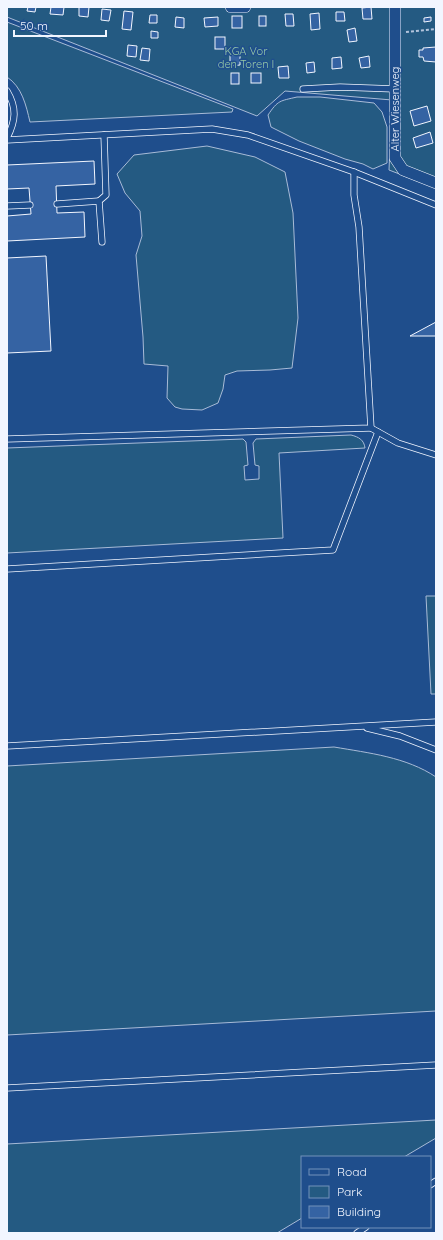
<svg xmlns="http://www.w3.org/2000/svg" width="443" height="1240" viewBox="0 0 443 1240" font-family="Quicksand,sans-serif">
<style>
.green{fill:#245a82;stroke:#a8bbd7}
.building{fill:#3563a3;stroke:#f2f6ff}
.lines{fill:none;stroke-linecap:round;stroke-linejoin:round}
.service-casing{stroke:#f2f6ff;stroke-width:7}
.minor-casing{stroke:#f2f6ff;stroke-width:12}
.path{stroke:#b3c4dc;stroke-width:2;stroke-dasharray:3 2;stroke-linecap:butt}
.service{stroke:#1f4e8c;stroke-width:5.5}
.minor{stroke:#1f4e8c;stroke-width:11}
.labels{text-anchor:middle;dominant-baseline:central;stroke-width:3;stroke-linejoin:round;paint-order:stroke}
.park-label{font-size:11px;fill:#97c8a6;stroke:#1f4e8c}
.street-label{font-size:11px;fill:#f2f6ff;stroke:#1f4e8c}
</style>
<rect width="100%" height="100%" fill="#1f4e8c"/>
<g class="green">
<path d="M7 7H436V188L389 170 392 100 285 91 257 116 7 17Z"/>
<path d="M7 22 233 109 232 112 30 122C26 105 22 87 7 77Z"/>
<path d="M297 97H320L374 103 382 112 387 127V163L373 169 363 164 345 159 299 141 271 127 268 115C278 100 280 101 297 97Z"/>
<path d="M207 146 255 157 285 172 293 213 298 318 292 368 270 370 237 371 225 375 223 389 218 403 202 410 182 409 175 407 167 398 168 366 144 364 143 337 136 255 142 236 140 211 125 193 117 174 134 155Z"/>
<path d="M351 435C359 437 364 440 365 448L279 453 283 538 7 553V448L243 439 246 442 248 465 244 466 245 480 259 479V466L255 465 253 443 256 439Z"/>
<path d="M426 596H436V694H431Z"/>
<path d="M334 747C369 753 406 757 436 777V1011L7 1035V766Z"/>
<path d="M436 1120V1138L404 1157H302V1218L277 1233H7V1144Z"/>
</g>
<g class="building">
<path d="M28 7H36L35 12 27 11Z"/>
<path d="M51 7H64L63 15 50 14Z"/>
<path d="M79 7H89L88 17 79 16Z"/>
<path d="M371 7 372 19H363L362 8Z"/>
<path d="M102 9 111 10 109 21 101 20Z"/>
<path d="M124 11 133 12 131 30 122 29Z"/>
<path d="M336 12H344L345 21H336Z"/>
<path d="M319 13 320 29 311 30 310 14Z"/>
<path d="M285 14H293L294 26H286Z"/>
<path d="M150 15H157V23H149Z"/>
<rect x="232" y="16" width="10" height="12"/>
<rect x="259" y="16" width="7" height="10"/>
<path d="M176 17 184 18V28L175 27Z"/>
<path d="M218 17V26L205 27 204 18Z"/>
<path d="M431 17V21L424 22V18Z"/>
<path d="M355 28 357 41 349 42 347 30Z"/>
<path d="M151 31 158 32V38H151Z"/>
<rect x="215" y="37" width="10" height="12"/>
<path d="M128 45 137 46 136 57 127 56Z"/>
<path d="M436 47V62L424 61 423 57H419V50H423V48Z"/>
<path d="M142 48 150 49 149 61 140 60Z"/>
<path d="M230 55H240V65L230 66Z"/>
<path d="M369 56 370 67 361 68 359 58Z"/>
<path d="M341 57 342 68 332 69V58Z"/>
<path d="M314 62 315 72 307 73 306 63Z"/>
<path d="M288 66 289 78H279L278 67Z"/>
<rect x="231" y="73" width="8" height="11"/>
<rect x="251" y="73" width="10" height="10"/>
<path d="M427 106 431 121 414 126 410 111Z"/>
<path d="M430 132 433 143 416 148 413 138Z"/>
<path d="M94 161 95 184 56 186 57 213 84 212 85 237 7 241V216L31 214 29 188 7 189V165Z"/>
<path d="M46 256 51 351 7 353V258Z"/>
<path d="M436 322V336H410Z"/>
</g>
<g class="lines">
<g class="service-casing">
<g id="service">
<path d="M303 89 340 87 395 89"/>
<path d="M7 91C17 108 16 120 7 138"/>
<path d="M7 140 212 129 248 135 354 172 436 205"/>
<path d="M99 201 106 195 104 135"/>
<path d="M57 204 99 201 102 242"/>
<path d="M7 206 30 205"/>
<path d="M371 428 398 443 436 455"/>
<path d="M7 439 371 428 359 227 354 195V172"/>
<path d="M7 569 333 550 378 432"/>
<path d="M367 728 400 736 436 750"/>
<path d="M7 746 436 722"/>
<path d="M7 1088 436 1065"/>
<path d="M430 1185 436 1181"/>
<path d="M357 1233 366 1227"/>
</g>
</g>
<g class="minor-casing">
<g id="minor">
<path d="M231 7H245"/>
<path d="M395 7V158L403 170 436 183"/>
</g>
</g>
<path class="path" d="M406 32 436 29"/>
<use href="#service" class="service"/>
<use href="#minor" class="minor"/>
</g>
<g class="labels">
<g class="park-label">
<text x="246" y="51">KGA Vor<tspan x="246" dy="13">den Toren I</tspan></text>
</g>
<g class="street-label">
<text transform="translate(395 109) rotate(-90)">Alter Wiesenweg</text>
</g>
</g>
<rect width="443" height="1240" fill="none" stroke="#f2f6ff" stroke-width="16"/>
<rect x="301" y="1156" width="130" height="72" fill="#1f4e8c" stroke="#7391ba"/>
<rect x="309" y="1169" width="20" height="6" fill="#1f4e8c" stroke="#7391ba"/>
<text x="337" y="1176" font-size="12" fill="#f2f6ff">Road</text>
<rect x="309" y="1186" width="20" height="12" fill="#245a82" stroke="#7391ba"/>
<text x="337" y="1196" font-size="12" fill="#f2f6ff">Park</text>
<rect x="309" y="1206" width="20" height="12" fill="#3563a3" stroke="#7391ba"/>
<text x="337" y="1216" font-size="12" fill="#f2f6ff">Building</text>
<path d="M14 30v6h92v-6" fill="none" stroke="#f2f6ff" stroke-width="2"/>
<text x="20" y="30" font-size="12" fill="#f2f6ff" stroke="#1f4e8c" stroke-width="3" paint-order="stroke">50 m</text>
</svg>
